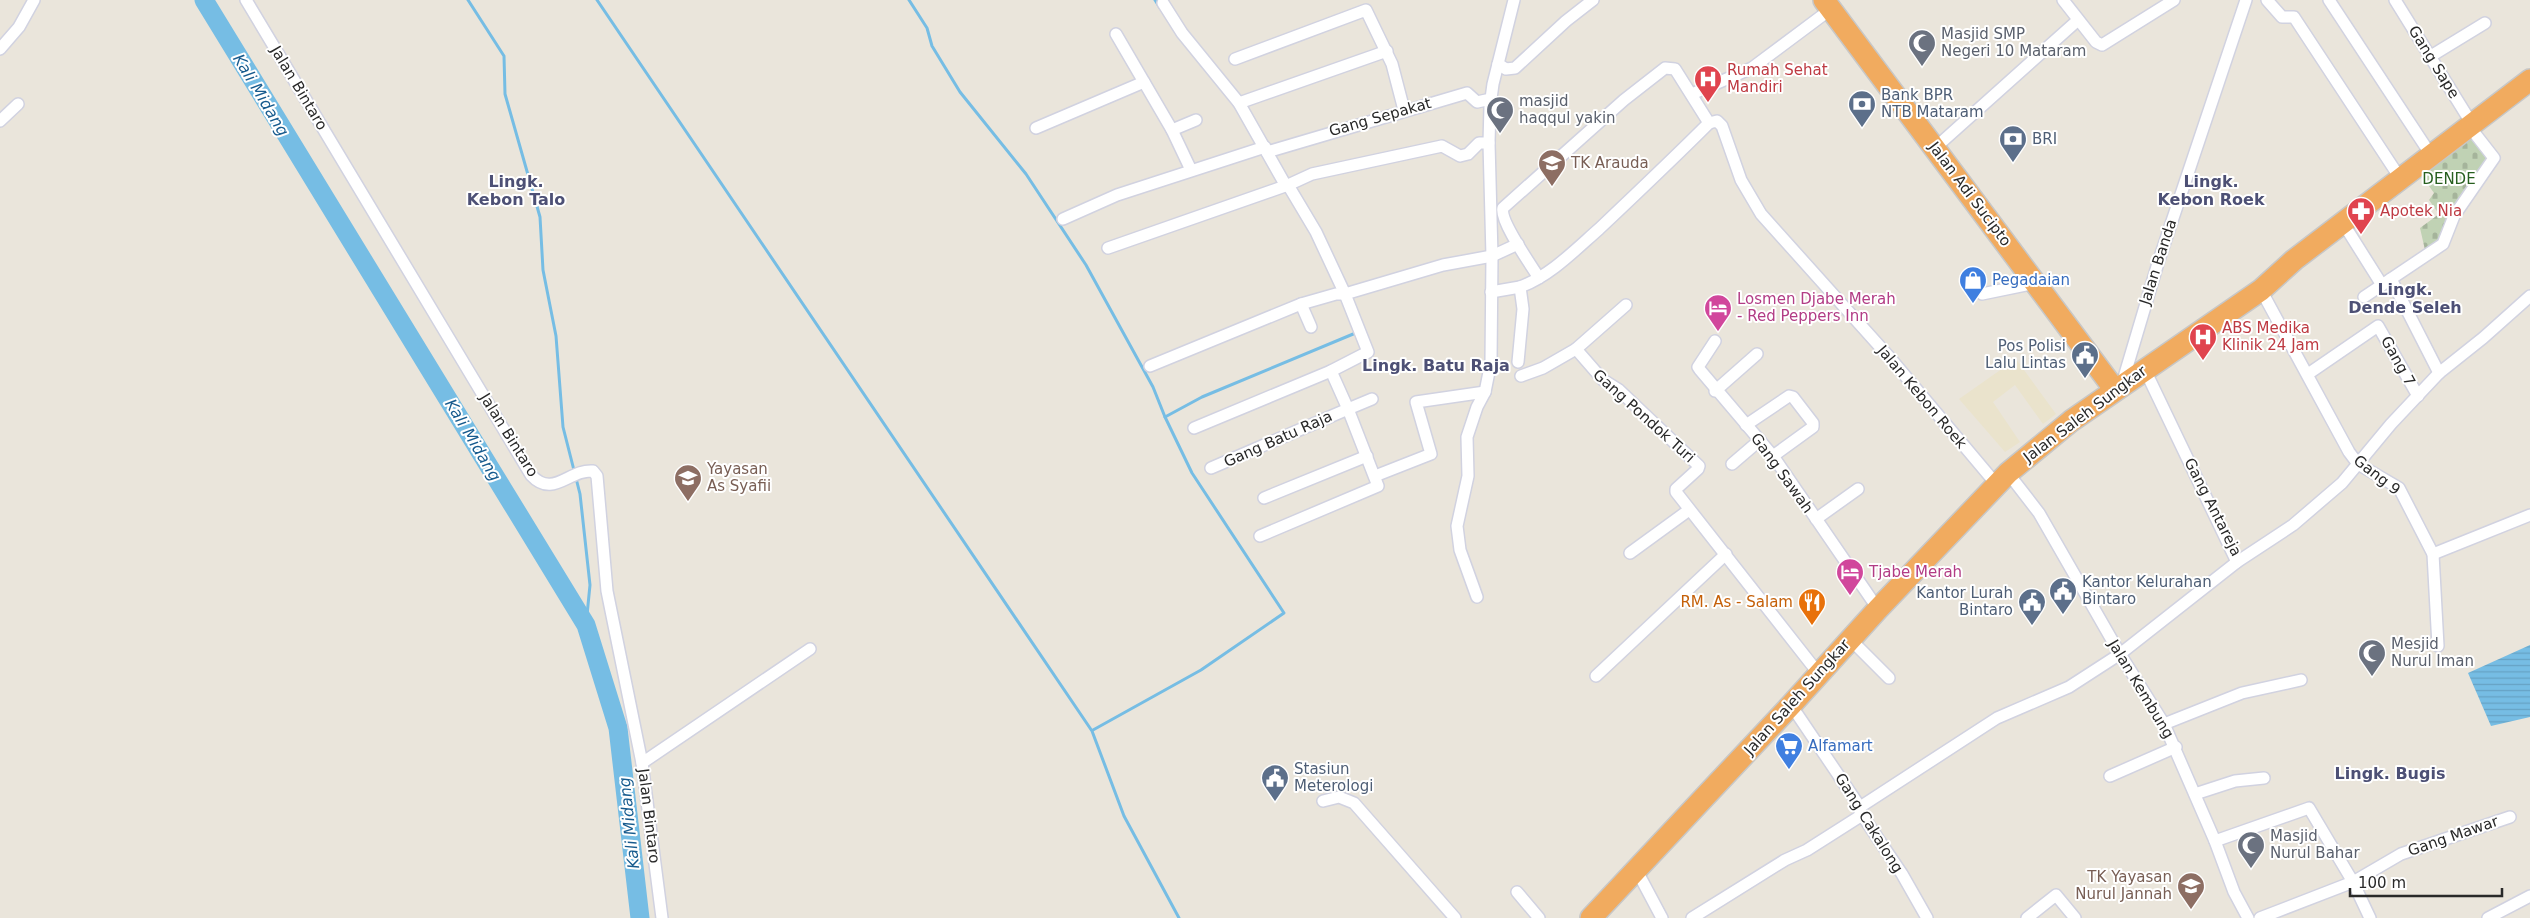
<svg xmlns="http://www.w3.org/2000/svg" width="2530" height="918" viewBox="0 0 2530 918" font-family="'DejaVu Sans',sans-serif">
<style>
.education{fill:#eae3cc}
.cemetery{fill:url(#cemetery-stones)}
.water{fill:url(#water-rules)}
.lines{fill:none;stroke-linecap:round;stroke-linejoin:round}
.stream{stroke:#76bde4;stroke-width:3}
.river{stroke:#76bde4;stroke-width:19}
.street-casing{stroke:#d1d2e0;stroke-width:14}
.highway-casing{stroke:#c7c7c7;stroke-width:24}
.street{stroke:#fff;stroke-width:11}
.highway{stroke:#f1ab5f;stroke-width:21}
.labels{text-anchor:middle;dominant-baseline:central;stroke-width:4;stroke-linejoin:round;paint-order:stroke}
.worship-label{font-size:15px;fill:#5b616d;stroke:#fff;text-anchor:start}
.street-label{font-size:15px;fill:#292929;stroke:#fff}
.health-label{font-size:15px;fill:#be3a42;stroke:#fff;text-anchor:start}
.service-label{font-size:15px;fill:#4e5e75;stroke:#fff;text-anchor:start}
.education-label{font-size:15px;fill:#785e54;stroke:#fff;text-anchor:start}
.park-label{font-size:15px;fill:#275f1f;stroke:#fff}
.shop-label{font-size:15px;fill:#366cbe;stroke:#fff;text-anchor:start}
.hotel-label{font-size:15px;fill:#b23c85;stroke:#fff;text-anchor:start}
.food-label{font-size:15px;fill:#c56008;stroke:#fff;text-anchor:end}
.water-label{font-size:16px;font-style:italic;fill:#175b8e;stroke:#fff}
.neighbourhood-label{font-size:16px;font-weight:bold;fill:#4d5075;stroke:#fff}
</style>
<defs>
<pattern id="cemetery-stones" width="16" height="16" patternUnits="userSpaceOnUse" patternTransform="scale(1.25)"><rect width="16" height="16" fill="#c0d2b4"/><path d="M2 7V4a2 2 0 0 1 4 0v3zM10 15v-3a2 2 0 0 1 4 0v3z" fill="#a5b49b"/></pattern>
<pattern id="water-rules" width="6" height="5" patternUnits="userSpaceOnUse" patternTransform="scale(1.25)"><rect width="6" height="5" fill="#76bde4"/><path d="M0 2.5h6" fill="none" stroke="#66a2c4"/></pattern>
</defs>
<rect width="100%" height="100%" fill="#eae5db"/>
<path class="education" d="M2016 359 2056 414 2043 424 2015 385 1993 402 2020 442 2005 452 1959 399Z"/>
<path class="cemetery" d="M2470 135 2491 159 2439 242 2425 250 2420 228 2439 214 2429 200 2434 193 2421 175Z"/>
<path class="water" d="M2530 645V717L2491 726 2468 673Z"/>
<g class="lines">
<g class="stream">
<path d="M468 0 504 56 505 94 540 217 543 270 556 336 563 427 580 494 590 585 586 625"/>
<path d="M597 0 1092 731 1124 816 1179 918"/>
<path d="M909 0 927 28 932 46 960 92 1026 174 1086 265 1153 387 1165 417"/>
<path d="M1155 0 1160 8"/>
<path d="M1093 730 1201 670 1284 613 1192 473 1165 417 1202 397 1358 332"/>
</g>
<path class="river" d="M204 0 586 625 618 728 640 918"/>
<g class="street-casing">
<g id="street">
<path d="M246 0 531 475C553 499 569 469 593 471L597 476 607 591 642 763 662 918"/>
<path d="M2063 0 2096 42 2102 45 2174 0"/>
<path d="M2267 0 2282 17H2294L2400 178"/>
<path d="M2329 0 2431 155"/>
<path d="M2395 0 2472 124"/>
<path d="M1163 3 1182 33 1239 103 1286 186"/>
<path d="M1116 34 1172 130 1191 170"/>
<path d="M0 49 19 27 34 0"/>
<path d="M2431 56 2485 23"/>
<path d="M1235 59 1366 10 1392 64 1404 110"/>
<path d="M1498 64 1506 69 1515 68 1566 21 1593 0"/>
<path d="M1692 94 1752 68 1831 9"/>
<path d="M1239 103 1387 51"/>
<path d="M0 121 18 104"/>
<path d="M1709 123 1717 121 1722 126 1741 180 1761 214 1891 359 1997 485"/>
<path d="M1036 128 1144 82"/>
<path d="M1172 130 1196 120"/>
<path d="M1935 148 2078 20"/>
<path d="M1267 152 1467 93 1477 102 1491 99"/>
<path d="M1063 219 1117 195 1265 147"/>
<path d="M2343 223 2382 285"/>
<path d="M1108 248 1288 185 1312 174 1442 146 1460 156 1468 154 1479 143H1489"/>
<path d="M2391 279 2439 373"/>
<path d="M2261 290 2349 452 2358 464 2399 488 2433 554 2438 646"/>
<path d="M1491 292 1520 287"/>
<path d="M1982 294 2036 283"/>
<path d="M2364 297 2443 244 2454 216 2494 158 2469 126"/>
<path d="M1301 304 1311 327"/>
<path d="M1626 305 1576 349 1603 380 1619 390 1699 466 1698 469 1676 489V492L1819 674"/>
<path d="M1715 341 1698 367 1700 370 1773 456 1878 609"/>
<path d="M1518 362 1523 309 1520 287C1550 276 1575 250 1599 229 1636 194 1673 159 1709 123L1675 69 1665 68 1624 100 1503 208C1499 220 1531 265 1539 278"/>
<path d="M1150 366 1301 304 1336 294H1345L1443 265 1492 256 1518 244"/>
<path d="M2145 370 2237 562"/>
<path d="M2308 374 2378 326 2418 396"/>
<path d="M1521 376 1543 368 1576 349"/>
<path d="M2122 384 2158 263 2246 0"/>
<path d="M1715 391 1757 354"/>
<path d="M1746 425 1789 396 1793 397 1813 423V427L1773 456"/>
<path d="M1194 428 1331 371"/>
<path d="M1732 464 1760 440"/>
<path d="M1211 468 1348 409 1331 371 1368 352 1345 294 1316 232 1288 185"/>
<path d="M2008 473 2039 513 2120 654 2164 724 2215 841 2234 892 2248 918"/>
<path d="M1375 476 1431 454 1416 402 1485 392"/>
<path d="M1264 498 1367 456"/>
<path d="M1816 519 1858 489"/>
<path d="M1260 536 1378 486 1348 409 1372 399"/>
<path d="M1630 553 1689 510"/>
<path d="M2433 554 2530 515"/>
<path d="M1477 597 1460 550 1457 526 1468 476 1467 437 1477 407 1485 392 1491 362 1492 256 1489 143 1490 106 1493 84 1514 0"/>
<path d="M1850 639 1889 678"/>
<path d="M1596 676 1726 554"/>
<path d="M1791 705 1860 807V812L1902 874 1927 918"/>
<path d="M2164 724 2242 693 2301 680"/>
<path d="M642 763 810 649"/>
<path d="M2110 776 2176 747"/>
<path d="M2195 794 2235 781 2264 778"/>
<path d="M1323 801 1339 797 1354 803 1455 918"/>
<path d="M1860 807 1997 718 2069 687 2120 654 2237 562 2293 525 2342 483 2391 424 2439 373 2483 338 2530 296"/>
<path d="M2215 841 2309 808 2353 882 2370 918"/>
<path d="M1637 871 1662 918"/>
<path d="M1517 892 1539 918"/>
<path d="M1692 918 1785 860 1807 850 1862 815"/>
<path d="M2027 918 2056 895 2075 918"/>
<path d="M2260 918 2353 882 2401 854 2510 817"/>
<path d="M2488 918 2530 896"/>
</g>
</g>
<g class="highway-casing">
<g id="highway">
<path d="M1824 0 2115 390"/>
<path d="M1591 918 1791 705 1878 609 2008 473 2071 421 2261 290 2294 260 2530 80"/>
</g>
</g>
<use href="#street" class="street"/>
<use href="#highway" class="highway"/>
</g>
<defs>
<g id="mosque-pin" transform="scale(1.4375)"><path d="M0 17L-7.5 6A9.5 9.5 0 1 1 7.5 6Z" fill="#6b7280" stroke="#fff"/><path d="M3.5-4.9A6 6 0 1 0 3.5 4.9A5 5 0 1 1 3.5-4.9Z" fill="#fff"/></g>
<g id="hospital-pin" transform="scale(1.4375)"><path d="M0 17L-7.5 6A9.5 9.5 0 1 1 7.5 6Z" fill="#e0444e" stroke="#fff"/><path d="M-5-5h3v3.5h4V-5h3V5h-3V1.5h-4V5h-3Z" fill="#fff"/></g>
<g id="bank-pin" transform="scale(1.4375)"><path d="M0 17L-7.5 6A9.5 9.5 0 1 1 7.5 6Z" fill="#5c6f8a" stroke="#fff"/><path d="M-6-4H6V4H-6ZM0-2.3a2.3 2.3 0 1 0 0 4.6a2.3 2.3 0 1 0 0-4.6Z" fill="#fff"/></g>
<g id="school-pin" transform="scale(1.4375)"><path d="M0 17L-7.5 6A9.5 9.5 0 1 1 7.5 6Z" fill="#8d6e63" stroke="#fff"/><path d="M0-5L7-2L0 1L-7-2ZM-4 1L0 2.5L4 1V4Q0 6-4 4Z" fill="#fff"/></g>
<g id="pharmacy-pin" transform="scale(1.4375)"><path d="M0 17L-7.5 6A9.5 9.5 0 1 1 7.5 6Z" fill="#e0444e" stroke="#fff"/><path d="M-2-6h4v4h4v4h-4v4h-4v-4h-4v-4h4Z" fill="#fff"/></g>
<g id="shop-pin" transform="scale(1.4375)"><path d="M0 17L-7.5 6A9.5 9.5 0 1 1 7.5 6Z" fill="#3f7fe0" stroke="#fff"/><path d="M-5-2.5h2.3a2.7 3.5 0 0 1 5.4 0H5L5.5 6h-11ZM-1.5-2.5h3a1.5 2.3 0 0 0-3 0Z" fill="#fff"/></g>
<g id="hotel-pin" transform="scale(1.4375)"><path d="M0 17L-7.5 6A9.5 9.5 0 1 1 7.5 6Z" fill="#d1479c" stroke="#fff"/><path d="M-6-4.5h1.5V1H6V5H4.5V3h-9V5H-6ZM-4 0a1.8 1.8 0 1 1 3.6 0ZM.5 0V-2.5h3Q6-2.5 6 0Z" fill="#fff"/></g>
<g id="civic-pin" transform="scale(1.4375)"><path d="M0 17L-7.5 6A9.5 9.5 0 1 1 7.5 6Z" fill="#5c6f8a" stroke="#fff"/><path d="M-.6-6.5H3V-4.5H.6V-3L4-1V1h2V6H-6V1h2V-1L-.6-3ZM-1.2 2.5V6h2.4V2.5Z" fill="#fff"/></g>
<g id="restaurant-pin" transform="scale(1.4375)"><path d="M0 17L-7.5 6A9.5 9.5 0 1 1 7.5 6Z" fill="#e8710a" stroke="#fff"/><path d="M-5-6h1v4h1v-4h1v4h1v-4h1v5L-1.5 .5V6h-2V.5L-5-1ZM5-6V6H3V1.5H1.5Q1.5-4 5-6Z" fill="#fff"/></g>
<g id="supermarket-pin" transform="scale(1.4375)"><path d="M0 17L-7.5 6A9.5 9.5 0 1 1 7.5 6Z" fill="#3f7fe0" stroke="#fff"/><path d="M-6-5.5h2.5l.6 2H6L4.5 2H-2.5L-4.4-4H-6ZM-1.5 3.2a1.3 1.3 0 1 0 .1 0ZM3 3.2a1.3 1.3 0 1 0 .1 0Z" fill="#fff"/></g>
</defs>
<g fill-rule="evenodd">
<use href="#mosque-pin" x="1922" y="43"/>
<use href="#hospital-pin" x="1708" y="79"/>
<use href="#bank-pin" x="1862" y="104"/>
<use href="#mosque-pin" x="1500" y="110"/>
<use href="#bank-pin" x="2013" y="139"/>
<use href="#school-pin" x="1552" y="163"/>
<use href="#pharmacy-pin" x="2361" y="211"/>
<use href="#shop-pin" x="1973" y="280"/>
<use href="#hotel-pin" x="1718" y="308"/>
<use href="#hospital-pin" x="2203" y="337"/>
<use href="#civic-pin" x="2085" y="355"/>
<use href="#school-pin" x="688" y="478"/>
<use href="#hotel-pin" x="1850" y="572"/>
<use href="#civic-pin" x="2063" y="591"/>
<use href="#restaurant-pin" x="1812" y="602"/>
<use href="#civic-pin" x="2032" y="602"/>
<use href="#mosque-pin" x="2372" y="653"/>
<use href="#supermarket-pin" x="1789" y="746"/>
<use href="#civic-pin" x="1275" y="778"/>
<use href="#mosque-pin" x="2251" y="845"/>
<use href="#school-pin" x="2191" y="886"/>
</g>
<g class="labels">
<g class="worship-label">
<text x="1941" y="34">Masjid SMP<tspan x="1941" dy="17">Negeri 10 Mataram</tspan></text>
<text x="1519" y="101">masjid<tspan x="1519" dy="17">haqqul yakin</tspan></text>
<text x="2391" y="644">Mesjid<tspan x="2391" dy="17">Nurul Iman</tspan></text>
<text x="2270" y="836">Masjid<tspan x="2270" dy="17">Nurul Bahar</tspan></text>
</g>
<g class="street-label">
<text transform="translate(2434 62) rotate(58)">Gang Sape</text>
<text transform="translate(299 88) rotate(59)">Jalan Bintaro</text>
<text transform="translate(1380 117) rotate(-16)">Gang Sepakat</text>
<text transform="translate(1970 194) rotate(53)">Jalan Adi Sucipto</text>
<text transform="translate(2158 262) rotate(-72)">Jalan Banda</text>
<text transform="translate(2398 361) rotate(61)">Gang 7</text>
<text transform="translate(1922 397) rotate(50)">Jalan Kebon Roek</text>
<text transform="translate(2085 414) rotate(-37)">Jalan Saleh Sungkar</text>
<text transform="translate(1644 416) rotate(42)">Gang Pondok Turi</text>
<text transform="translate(509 435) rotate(58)">Jalan Bintaro</text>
<text transform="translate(1278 439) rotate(-24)">Gang Batu Raja</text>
<text transform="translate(1782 473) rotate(54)">Gang Sawah</text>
<text transform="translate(2377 475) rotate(38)">Gang 9</text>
<text transform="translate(2213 507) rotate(63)">Gang Antareja</text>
<text transform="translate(2141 689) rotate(59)">Jalan Kembung</text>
<text transform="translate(1797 697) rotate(-48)">Jalan Saleh Sungkar</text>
<text transform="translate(649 816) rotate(83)">Jalan Bintaro</text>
<text transform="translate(1869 823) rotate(58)">Gang Cakalong</text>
<text transform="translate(2453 836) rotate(-19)">Gang Mawar</text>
</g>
<g class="health-label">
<text x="1727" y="70">Rumah Sehat<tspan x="1727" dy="17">Mandiri</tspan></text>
<text x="2380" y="211">Apotek Nia</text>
<text x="2222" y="328">ABS Medika<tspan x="2222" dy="17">Klinik 24 Jam</tspan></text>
</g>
<g class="service-label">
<text x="1881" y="95">Bank BPR<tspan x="1881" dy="17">NTB Mataram</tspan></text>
<text x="2032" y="139">BRI</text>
<text x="2066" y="346" text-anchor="end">Pos Polisi<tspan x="2066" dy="17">Lalu Lintas</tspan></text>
<text x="2082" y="582">Kantor Kelurahan<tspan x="2082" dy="17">Bintaro</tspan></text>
<text x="2013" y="593" text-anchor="end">Kantor Lurah<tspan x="2013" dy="17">Bintaro</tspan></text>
<text x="1294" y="769">Stasiun<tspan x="1294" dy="17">Meterologi</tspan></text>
</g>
<g class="education-label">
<text x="1571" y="163">TK Arauda</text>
<text x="707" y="469">Yayasan<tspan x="707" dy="17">As Syafii</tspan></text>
<text x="2172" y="877" text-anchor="end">TK Yayasan<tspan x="2172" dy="17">Nurul Jannah</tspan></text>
</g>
<g class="park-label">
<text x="2449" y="179">DENDE</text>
</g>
<g class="shop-label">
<text x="1992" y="280">Pegadaian</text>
<text x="1808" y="746">Alfamart</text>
</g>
<g class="hotel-label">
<text x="1737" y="299">Losmen Djabe Merah<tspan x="1737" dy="17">- Red Peppers Inn</tspan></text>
<text x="1869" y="572">Tjabe Merah</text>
</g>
<g class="food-label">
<text x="1793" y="602">RM. As - Salam</text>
</g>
<g class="water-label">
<text transform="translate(261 95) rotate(59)">Kali Midang</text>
<text transform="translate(473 440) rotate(59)">Kali Midang</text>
<text transform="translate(629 823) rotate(-96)">Kali Midang</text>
</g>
<g class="neighbourhood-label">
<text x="516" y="181">Lingk.<tspan x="516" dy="18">Kebon Talo</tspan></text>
<text x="2211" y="181">Lingk.<tspan x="2211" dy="18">Kebon Roek</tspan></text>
<text x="2405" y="289">Lingk.<tspan x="2405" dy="18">Dende Seleh</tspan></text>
<text x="1436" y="365">Lingk. Batu Raja</text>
<text x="2390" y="773">Lingk. Bugis</text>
</g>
</g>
<path d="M2350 888v8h152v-8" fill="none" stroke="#292929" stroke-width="2.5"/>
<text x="2358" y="888" font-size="15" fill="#292929" stroke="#ffffff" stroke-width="4" paint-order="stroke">100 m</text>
</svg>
